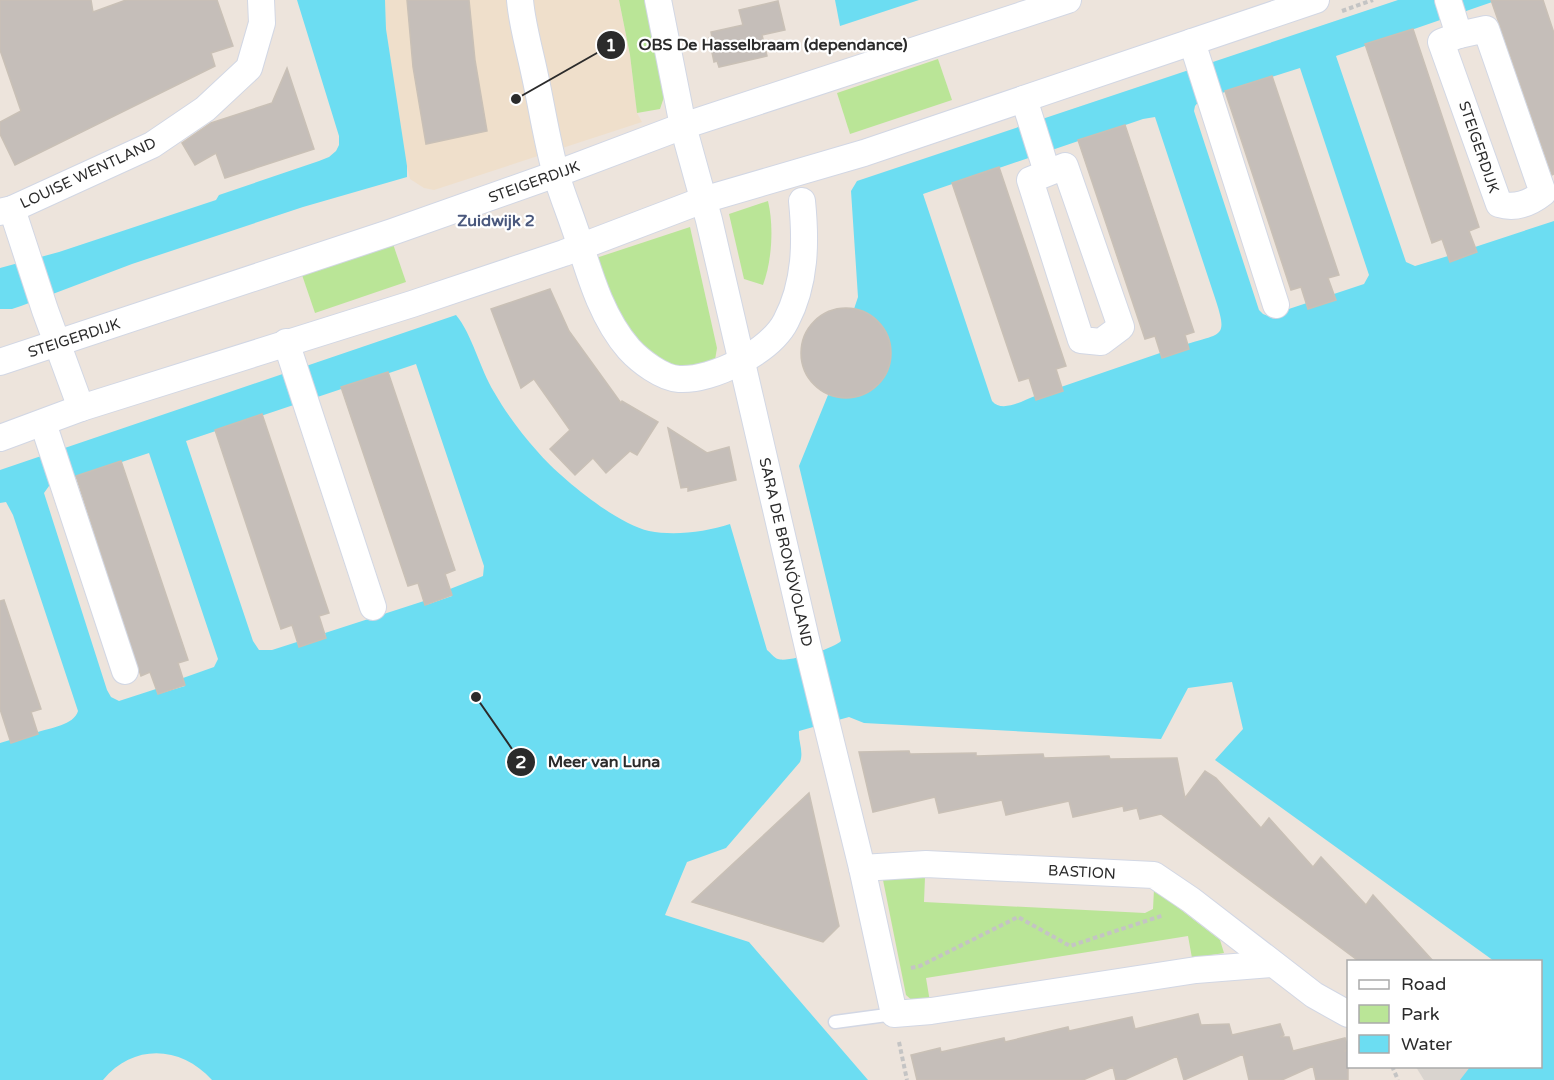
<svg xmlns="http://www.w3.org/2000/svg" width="1554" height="1080" viewBox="0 0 1554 1080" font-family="'Varela Round',sans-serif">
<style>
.education{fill:#efdfcb}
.green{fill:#bae597}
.plaza{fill:#d9d4cf}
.water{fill:#6cddf2;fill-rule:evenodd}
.building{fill:#c5beb9;stroke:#c9c0b6;stroke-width:1.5}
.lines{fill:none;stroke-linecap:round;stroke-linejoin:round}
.lane-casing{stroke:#d2d7e4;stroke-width:15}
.street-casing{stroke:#d2d7e4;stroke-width:28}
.path{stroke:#c4c4c4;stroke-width:4;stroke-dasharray:4.5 3;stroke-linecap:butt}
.lane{stroke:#fff;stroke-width:12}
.street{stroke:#fff;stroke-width:26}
.labels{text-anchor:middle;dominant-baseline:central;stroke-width:4.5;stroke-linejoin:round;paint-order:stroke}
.street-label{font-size:15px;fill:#2b2b2b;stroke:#fff}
.neighbourhood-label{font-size:16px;font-weight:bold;fill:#4a587d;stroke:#fff}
.leader{fill:none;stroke:#2b2b2b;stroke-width:2}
.callout-dot{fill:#2b2b2b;stroke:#fff;stroke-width:2}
.mark-label{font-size:18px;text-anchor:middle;font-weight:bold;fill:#fff}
.callout-label{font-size:16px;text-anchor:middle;font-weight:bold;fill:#2b2b2b;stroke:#fff;stroke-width:4.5;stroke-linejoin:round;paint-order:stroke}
</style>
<rect width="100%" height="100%" fill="#ede4dc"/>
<path class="education" d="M385 0H619L630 55 637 113 642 122 434 190 424 188 410 179 404 154 386 29Z"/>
<g class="green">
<path d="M619 0H646L664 97 660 109 637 113 630 55Z"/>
<path d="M938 59 952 100 850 134 837 93Z"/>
<path d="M768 201C774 226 772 261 763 285L744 279 729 214Z"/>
<path d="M690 227 717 348 715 360 676 371 635 345 590 260Z"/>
<path d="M392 241 406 282 315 313 301 272Z"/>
<path d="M925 877 924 902 1145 913 1153 909 1154 889 1220 940 1224 953 1192 958 1188 936 926 978 930 1002 915 1003 906 995 883 880Z"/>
</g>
<path class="plaza" d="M1416 1067H1471L1461 1080H1424Z"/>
<g class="water">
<path d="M297 0H385L386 29 407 166V177L303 207 132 264 21 306 12 309H0V268L59 252 216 200 219 195 319 161 329 157 336 151 339 145V136Z"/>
<path d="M835 0H919L840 26Z"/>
<path d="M1398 0H1498L1336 56 1406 262 1415 266 1448 256 1450 261 1476 252 1475 247 1554 221V1080H1460L1470 1067 1540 1066V962L1494 961 1215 760 1243 729 1232 682 1188 688 1161 739 864 723 849 717 799 731C798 742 804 751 800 762L726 848 687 862 665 915 749 942 868 1080H212C181 1046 134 1043 103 1080H0V743L10 740 11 743 38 734V732C50 728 74 725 78 711L13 515 6 502 0 503V470L456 315C472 334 480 369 494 392 506 413 521 433 537 451 560 478 617 524 649 531 674 536 706 532 730 524L767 650C771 653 774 658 778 659 788 663 835 648 841 641L799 466 828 395C893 413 917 327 854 309L858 297 851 191 857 181 863 179ZM1300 68 1369 275 1364 284 1268 316 1263 314 1259 310 1194 111 1195 106 1200 100ZM1155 117 1216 301C1228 338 1221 333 1187 344L1189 349 1162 358 1160 353 1061 387 1063 391 1036 400 1035 396C1022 401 1002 413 992 401L923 194 1143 119ZM416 364 484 566 483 576 450 589 452 596 426 605 424 601 325 633 326 638 299 647 297 642 272 650H259L253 641 186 441ZM149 453 218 659 214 667 183 678 185 686 158 694 156 689 119 701 111 697 107 690 44 493 49 486Z"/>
</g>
<g class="building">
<path d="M0 0H91L93 12 126 0H217L233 46 211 53 215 66 15 165 0 134V122L21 111 0 50Z"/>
<path d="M407 0H469L475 60 487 131 426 144 413 67Z"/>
<path d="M1491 0H1543L1554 33V174L1552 175Z"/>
<path d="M778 1 785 30 762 35 767 56 719 67 717 61 714 62 709 38 712 37 711 32 743 25 739 10Z"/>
<path d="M1413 29 1479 227 1469 231 1477 252 1450 262 1442 239 1432 243 1365 44Z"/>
<path d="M287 68 314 149 225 178 216 153 195 165 182 143 211 123 272 103Z"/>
<path d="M1272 76 1339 275 1328 278 1336 300 1308 309 1301 287 1291 290 1225 91Z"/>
<path d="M1125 125 1194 332 1185 335 1189 349 1162 358 1155 336 1145 339 1078 140Z"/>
<path d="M999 167 1066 366 1056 369 1063 391 1036 400 1029 378 1019 381 952 183Z"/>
<path d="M550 289 569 331 621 403 622 401 658 422 637 455 630 451 606 473 593 458 575 475 550 449 570 430 534 379 521 388 491 309Z"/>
<circle cx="846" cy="353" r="45"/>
<path d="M388 372 455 570 445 574 452 595 425 605 418 583 408 586 341 387Z"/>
<path d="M262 414 329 613 319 616 326 638 299 647 292 625 281 629 215 430Z"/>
<path d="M668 428 707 453 729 447 736 480 688 491V487L681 488Z"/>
<path d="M121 461 188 660 178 663 185 685 158 694 150 672 141 676 76 476Z"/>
<path d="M4 600 41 709 31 712 38 734 11 743 0 709V601Z"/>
<path d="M909 751 910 754 976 753V756L1043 754 1044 758 1109 756 1110 759 1177 758 1185 798 1205 771 1216 778 1261 828 1269 818 1313 867 1321 857 1366 905 1373 895 1434 962H1360L1161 814 1140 819 1137 808 1124 811 1123 806 1073 817 1069 801 1006 815 1002 800 939 813 935 797 873 812 859 752Z"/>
<path d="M809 793 839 926 823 942 692 902Z"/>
<path d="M1198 1014 1201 1025 1229 1024 1232 1035 1280 1024 1284 1035 1280 1037H1289L1293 1051 1345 1038 1348 1048 1345 1051H1348V1080H1316L1313 1066 1282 1080H1249L1243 1054 1184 1080 1177 1056 1124 1080H1116L1113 1067 1083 1080H917L911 1055 940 1048 941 1052 1004 1038 1005 1042 1068 1027 1069 1031 1132 1017 1135 1029Z"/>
</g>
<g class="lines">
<g class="lane-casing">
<path id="lane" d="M835 1022 894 1014"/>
</g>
<g class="street-casing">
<g id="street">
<path d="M520 0C522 25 530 51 535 76 542 108 547 142 556 174 562 195 571 216 578 238 590 276 602 318 629 349 640 361 662 378 679 379 713 381 771 351 786 321 806 283 806 241 802 201"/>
<path d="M658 0 683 126 709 220 809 652 862 868 894 1014 931 1011 1196 970 1273 964"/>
<path d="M1448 0 1459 35"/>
<path d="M1486 29 1543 193C1529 204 1515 209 1499 204L1441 42 1459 35Z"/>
<path d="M1192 42 1276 305"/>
<path d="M1024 99 1047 172"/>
<path d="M1065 166 1121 327 1101 342 1081 340 1030 180Z"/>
<path d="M12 209 45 310 81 408"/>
<path d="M0 212 12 209 152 145 205 109 249 68 262 23 261 0"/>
<path d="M286 342 373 607"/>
<path d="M0 362 392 232 556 174 683 126 1068 0"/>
<path d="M43 423 125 671"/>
<path d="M0 438 81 408 412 304 564 253 703 200 864 153 1316 0"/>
<path d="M862 868 926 864 1154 875 1191 900 1314 995 1348 1014"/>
</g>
</g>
<g class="path">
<path d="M1342 11 1373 0"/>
<path d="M911 968 920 966 1018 917 1070 946 1164 915"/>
<path d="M899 1042 907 1080"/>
<path d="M1392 1066 1398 1080"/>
</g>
<use href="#lane" class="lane"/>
<use href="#street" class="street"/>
</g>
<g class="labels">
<g class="street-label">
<text transform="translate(1479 147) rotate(71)">STEIGERDIJK</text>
<text transform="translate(88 173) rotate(-25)">LOUISE WENTLAND</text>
<text transform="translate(534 182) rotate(-20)">STEIGERDIJK</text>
<text transform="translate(74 338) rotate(-18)">STEIGERDIJK</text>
<text transform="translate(786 552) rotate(77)">SARA DE BRONÓVOLAND</text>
<text transform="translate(1082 872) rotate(3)">BASTION</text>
</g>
<g class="neighbourhood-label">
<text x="496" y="221">Zuidwijk 2</text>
</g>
</g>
<path class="leader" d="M516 99L611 45M476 697L521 762"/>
<g class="callout-dot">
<circle cx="516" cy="99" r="6"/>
<circle cx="476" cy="697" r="6"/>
<circle cx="611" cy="45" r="15"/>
<circle cx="521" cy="762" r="15"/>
</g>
<g class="mark-label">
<text x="611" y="51">1</text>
<text x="521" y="768">2</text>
</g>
<g class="callout-label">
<text x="773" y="50">OBS De Hasselbraam (dependance)</text>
<text x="604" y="767">Meer van Luna</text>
</g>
<rect x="1347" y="960" width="195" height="108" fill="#ffffff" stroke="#aaaaaa" stroke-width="1.5"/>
<rect x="1359" y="980" width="30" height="9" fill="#ffffff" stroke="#aaaaaa" stroke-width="1.5"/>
<text x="1401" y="990" font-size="18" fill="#2b2b2b">Road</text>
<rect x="1359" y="1005" width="30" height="18" fill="#bae597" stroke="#aaaaaa" stroke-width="1.5"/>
<text x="1401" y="1020" font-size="18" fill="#2b2b2b">Park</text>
<rect x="1359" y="1035" width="30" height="18" fill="#6cddf2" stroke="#aaaaaa" stroke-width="1.5"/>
<text x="1401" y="1050" font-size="18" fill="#2b2b2b">Water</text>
</svg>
